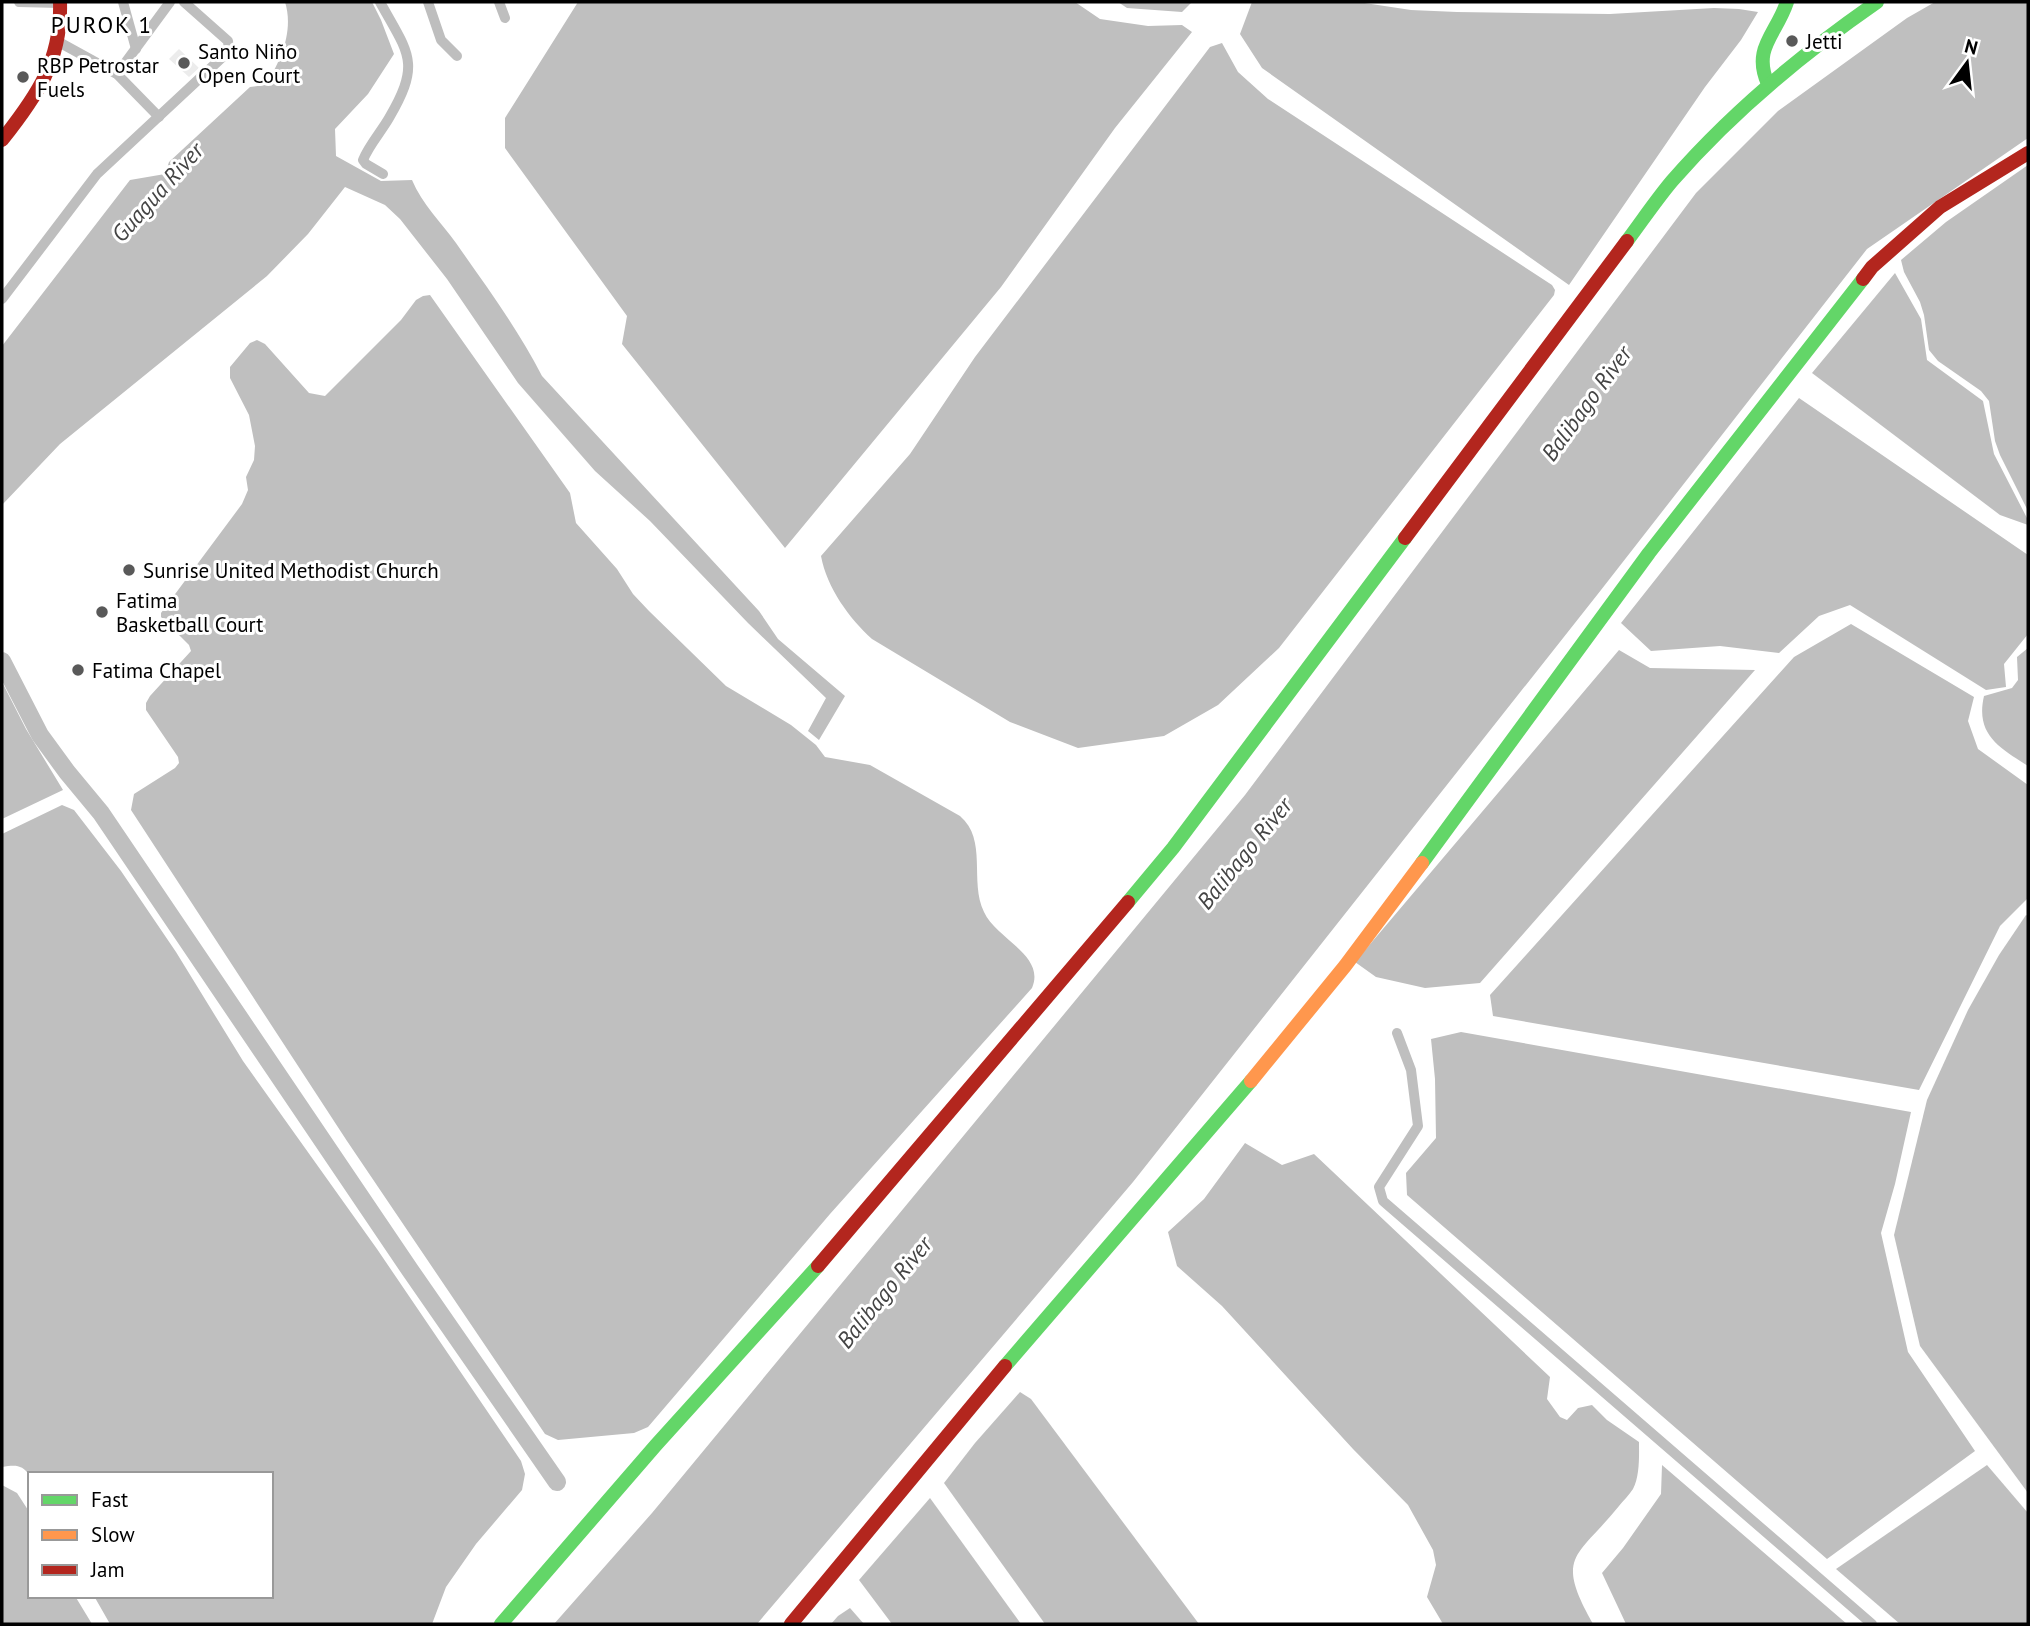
<svg xmlns="http://www.w3.org/2000/svg" width="2030" height="1626" viewBox="0 0 2030 1626" font-family="'PT Sans',sans-serif">
<style>
.green{fill:#ececec}
.water{fill:#bfbfbf}
.lines{fill:none;stroke-linecap:round;stroke-linejoin:round}
.canal{stroke:#bfbfbf;stroke-width:10}
.river{stroke:#bfbfbf;stroke-width:18}
.street{stroke:#bebebe;stroke-width:10}
.fast{stroke:#63d668;stroke-width:14}
.slow{stroke:#ff974d;stroke-width:14}
.jam{stroke:#b3261e;stroke-width:14}
.poi-dot{fill:#595959;stroke:#fff;stroke-width:2.5}
.labels{text-anchor:middle;dominant-baseline:central;stroke-width:6;stroke-linejoin:round;paint-order:stroke}
.poi-label{font-size:21px;fill:#000;stroke:#fff;text-anchor:start}
.neighbourhood-label{font-size:23px;letter-spacing:2px;fill:#000;stroke:#fff}
.water-label{font-size:23px;font-style:italic;fill:#444;stroke:#fff}
</style>
<rect width="100%" height="100%" fill="#fff"/>
<path class="green" d="M179 49 199 68 189 77 169 59Z"/>
<g class="water">
<path d="M285 2H372L381 20 394 54 368 94 335 129 336 156 381 181 412 180C422 204 441 222 456 243 486 286 518 329 542 376L759 611 778 639 845 696 819 740 808 731 826 698 748 623 650 521 595 471 518 383 447 279 400 219 385 205 345 187 308 234 267 276 60 444 2 505V346L130 180 165 174 169 162 250 87 265 85C281 62 294 30 285 2Z"/>
<path d="M578 2H1075L1100 19 1148 26 1182 25 1192 32 1115 128 1001 287 785 548 622 344 627 316 505 148V118Z"/>
<path d="M1118 2H1192L1182 12 1127 8Z"/>
<path d="M1252 2H1358L1411 10 1457 12 1610 14 1714 8 1739 9 1758 12 1741 40 1705 87 1569 285 1262 68 1240 34Z"/>
<path d="M1935 2H2028V138L1867 249 1601 590 1133 1182 757 1624H554L652 1513 1245 795 1696 193 1778 111 1907 18Z"/>
<path d="M1222 43 1238 72 1268 99 1552 285 1555 290 1554 295 1279 648 1218 705 1164 736 1078 748 1010 722 872 639C849 618 827 588 821 556L910 454 975 357 1210 47Z"/>
<path d="M2028 165V511L2000 455 1995 441 1989 401 1981 391 1938 361 1929 350 1924 315 1920 302 1904 272 1901 260 1946 222Z"/>
<path d="M1895 273 1921 319 1927 360 1983 401 1994 454 2028 520V525L2000 515 1812 373Z"/>
<path d="M430 295 570 493 576 523 617 569 633 594 649 611 726 686 791 725 816 745 825 757 870 765 960 816C988 840 969 881 984 912 996 939 1046 955 1032 988L830 1214 648 1427 634 1433 558 1440 545 1434 347 1141 131 810 134 794 175 768 179 763 178 757 146 710V703L150 696 191 651 189 645 161 617V613L242 504 248 490 246 477 254 460 255 446 249 415 230 378V367L250 343 257 340 265 344 309 393 325 396 401 320 416 300 423 296Z"/>
<path d="M1799 398 2028 555V634L2004 664 2006 687 1986 690 1850 605 1819 616 1779 653 1720 646 1651 651 1621 623Z"/>
<path d="M1851 624 1974 697 1968 721 1978 749 2028 785V898L2000 926 1919 1090 1493 1016 1490 995 1794 657Z"/>
<path d="M2028 648V766C2000 748 1975 735 1984 696L2012 688 2018 680 2017 657Z"/>
<path d="M1619 650 1650 668 1755 670 1480 983 1425 988 1376 977 1355 962Z"/>
<path d="M2 682 26 729 63 790 2 819Z"/>
<path d="M62 805 74 810 121 871 176 952 243 1061 377 1249 521 1461 525 1474 522 1490 476 1544 446 1587 432 1624H110L94 1596H271V1474H30V1476C22 1464 15 1465 2 1467V834Z"/>
<path d="M2026 915 2028 916V1493L1920 1346 1894 1235 1927 1100 1968 1010 1999 955Z"/>
<path d="M1461 1032 1911 1112 1895 1184 1881 1233 1908 1352 1975 1451 1827 1559 1407 1195 1406 1173 1436 1138 1435 1079 1431 1039Z"/>
<path d="M1245 1143 1282 1165 1314 1154 1550 1377 1547 1399 1560 1417 1567 1420 1578 1408 1592 1405 1607 1420 1639 1442C1639 1456 1640 1476 1633 1489 1629 1495 1623 1501 1619 1506 1577 1558 1554 1555 1593 1624H1443L1427 1597 1436 1565 1433 1550 1408 1505 1353 1449 1222 1306 1177 1266 1168 1232 1204 1199Z"/>
<path d="M1020 1392 1031 1399 1199 1624H1045L944 1483 975 1443Z"/>
<path d="M1662 1465 1847 1624H1626L1602 1573 1623 1548 1661 1494Z"/>
<path d="M1987 1465 2028 1513V1624H1900L1836 1569Z"/>
<path d="M2 1485 17 1493 30 1513V1596H75L92 1624H2Z"/>
<path d="M930 1498 1021 1624H892L859 1580Z"/>
<path d="M850 1608 864 1624H831L838 1616Z"/>
</g>
<g class="lines">
<path class="canal" d="M1397 1033 1411 1070 1418 1126 1379 1187 1383 1201 1872 1624"/>
<path class="river" d="M2 661 40 735 67 772 101 813 410 1270 557 1482"/>
<g class="street">
<path d="M19 2 60 3"/>
<path d="M123 2 136 49"/>
<path d="M380 2C408 53 422 62 389 118 381 132 369 145 363 160L366 164 383 174"/>
<path d="M428 2 441 40 457 56"/>
<path d="M499 2 505 18"/>
<path d="M57 41 117 74 159 117"/>
<path d="M117 74 170 2"/>
<path d="M2 299 97 174 229 51 228 41 184 2"/>
</g>
<g class="fast">
<path d="M1768 84C1752 48 1776 35 1787 2"/>
<path d="M1627 241C1642 221 1656 200 1672 181 1732 112 1802 54 1877 2"/>
<path d="M1422 863 1649 553 1863 279"/>
<path d="M1128 902 1173 848 1405 538"/>
<path d="M1005 1366 1251 1081"/>
<path d="M501 1624 656 1445 818 1266"/>
</g>
<path class="slow" d="M1251 1081 1345 966 1422 863"/>
<g class="jam">
<path d="M2 140C37 96 62 60 60 2"/>
<path d="M1863 279 1872 267 1940 207 2028 153"/>
<path d="M1405 538 1627 241"/>
<path d="M818 1266 1128 902"/>
<path d="M791 1624 1005 1366"/>
</g>
</g>
<g class="poi-dot">
<circle cx="1792" cy="41" r="7"/>
<circle cx="184" cy="63" r="7"/>
<circle cx="23" cy="77" r="7"/>
<circle cx="129" cy="570" r="7"/>
<circle cx="102" cy="612" r="7"/>
<circle cx="78" cy="670" r="7"/>
</g>
<g class="labels">
<g class="poi-label">
<text x="1806" y="41">Jetti</text>
<text x="198" y="51">Santo Niño<tspan x="198" dy="24">Open Court</tspan></text>
<text x="37" y="65">RBP Petrostar<tspan x="37" dy="24">Fuels</tspan></text>
<text x="143" y="570">Sunrise United Methodist Church</text>
<text x="116" y="600">Fatima<tspan x="116" dy="24">Basketball Court</tspan></text>
<text x="92" y="670">Fatima Chapel</text>
</g>
<g class="neighbourhood-label">
<text x="102" y="24">PUROK 1</text>
</g>
<g class="water-label">
<text transform="translate(157 192) rotate(-48)">Guagua River</text>
<text transform="translate(1586 403) rotate(-54)">Balibago River</text>
<text transform="translate(1244 853) rotate(-51)">Balibago River</text>
<text transform="translate(884 1292) rotate(-51)">Balibago River</text>
</g>
</g>
<rect width="2030" height="1626" fill="none" stroke="#000000" stroke-width="7"/>
<rect x="28" y="1472" width="245" height="126" fill="#ffffff" stroke="#999999" stroke-width="2"/>
<rect x="42" y="1495" width="35" height="10" fill="#63d668" stroke="#999999" stroke-width="2"/>
<text x="91" y="1507" font-size="21" fill="#000000">Fast</text>
<rect x="42" y="1530" width="35" height="10" fill="#ff974d" stroke="#999999" stroke-width="2"/>
<text x="91" y="1542" font-size="21" fill="#000000">Slow</text>
<rect x="42" y="1565" width="35" height="10" fill="#b3261e" stroke="#999999" stroke-width="2"/>
<text x="91" y="1577" font-size="21" fill="#000000">Jam</text>
<g transform="translate(1967 63) rotate(15)" stroke="#ffffff" stroke-width="5" paint-order="stroke">
<path d="M0-5L12 26L0 18L-12 26Z" fill="#000000"/>
<text y="-10" font-size="19" font-weight="bold" text-anchor="middle" fill="#000000">N</text>
</g>
</svg>
